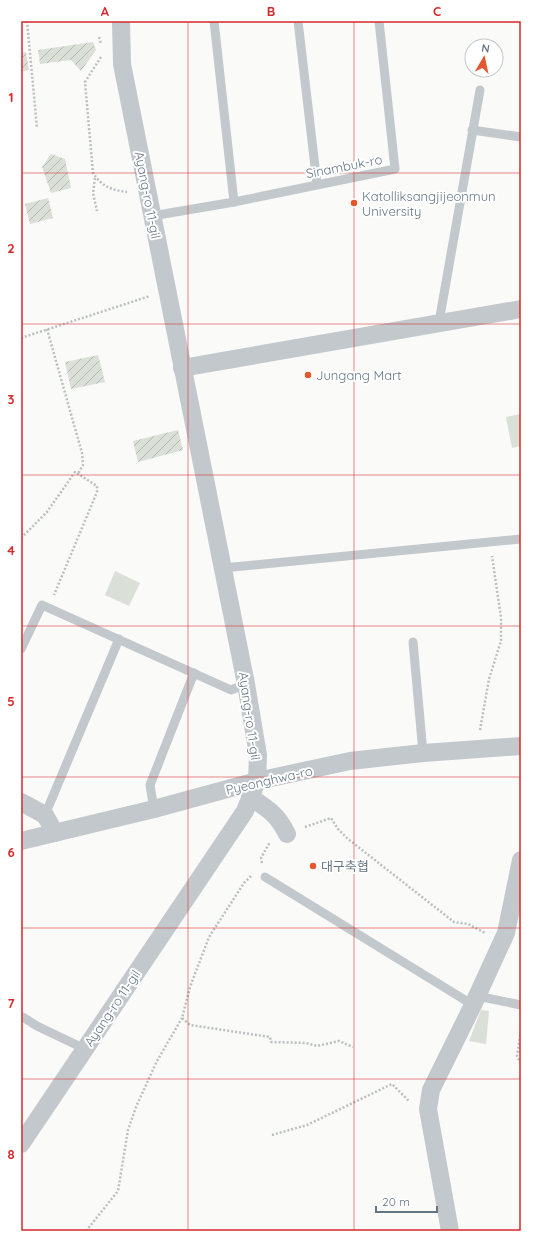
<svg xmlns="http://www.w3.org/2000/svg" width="542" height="1252" viewBox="0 0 542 1252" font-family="Quicksand,'Noto Sans KR',sans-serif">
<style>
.green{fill:#dadfd7}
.garden{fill:url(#garden-furrows)}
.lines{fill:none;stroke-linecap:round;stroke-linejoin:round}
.path{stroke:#bbbfc2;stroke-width:2.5;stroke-dasharray:2 2;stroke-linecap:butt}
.lane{stroke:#c3c8cc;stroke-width:9}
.street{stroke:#c3c8cc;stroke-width:18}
.grid{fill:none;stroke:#d62828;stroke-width:1;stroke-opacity:0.55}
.poi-dot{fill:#e4572e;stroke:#fff;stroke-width:1.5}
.labels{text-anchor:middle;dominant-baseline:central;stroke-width:4;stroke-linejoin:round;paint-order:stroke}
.street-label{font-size:13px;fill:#657683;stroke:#fff}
.poi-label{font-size:13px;fill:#657683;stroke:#fff;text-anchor:start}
.neatline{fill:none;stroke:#d62828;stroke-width:1.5}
.grid-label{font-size:13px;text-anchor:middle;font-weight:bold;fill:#d62828}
</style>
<defs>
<pattern id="garden-furrows" width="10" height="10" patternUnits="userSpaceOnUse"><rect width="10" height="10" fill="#dadfd7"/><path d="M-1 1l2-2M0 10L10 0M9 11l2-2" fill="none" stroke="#b4b9b4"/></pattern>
</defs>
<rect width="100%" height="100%" fill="#fafaf8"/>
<g class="green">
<path d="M521 414V446L512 448 506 417Z"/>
<path d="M115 571 140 583 129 606 105 595Z"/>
<path d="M481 1010 489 1011 486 1044 469 1041Z"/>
</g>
<g class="garden">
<path d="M93 42 96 50 81 71 71 60 40 64 38 50Z"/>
<path d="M26 52 29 70 21 72V53Z"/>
<path d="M51 154 65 159 71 188 51 193 42 167Z"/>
<path d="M48 198 53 218 30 224 25 204Z"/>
<path d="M98 355 105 382 71 389 65 362Z"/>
<path d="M178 430 183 450 138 462 133 441Z"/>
</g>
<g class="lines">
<g class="path">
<path d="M27 21 37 128"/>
<path d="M99 37 101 44"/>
<path d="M101 57 85 82 93 173C102 187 112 190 127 192"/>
<path d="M95 178 93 193 97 211"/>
<path d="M47 329 82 453 83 465 78 474"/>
<path d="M21 338 150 296"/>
<path d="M21 538 47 512 75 472 97 486V492L54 595"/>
<path d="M480 730 489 679 501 641V618L492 556"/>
<path d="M305 827 331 818 338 829 348 839 454 922 468 924 485 933"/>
<path d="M262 863 261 858 270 842"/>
<path d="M251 876 244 883 209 937 190 987 182 1018 190 1025 270 1037 271 1042 306 1043 317 1046 339 1041 353 1047"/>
<path d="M521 1031 517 1056 521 1064"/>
<path d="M272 1135 307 1125 392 1084 409 1101"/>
<path d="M86 1231 118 1191 128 1130 136 1107 157 1061 182 1018"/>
</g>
<g class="lane">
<path d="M214 21 234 202"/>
<path d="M298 21 317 184"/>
<path d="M472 130 521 137"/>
<path d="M152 216 234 202 395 169 379 21"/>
<path d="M439 322 480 90"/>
<path d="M223 568 521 539"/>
<path d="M413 642 423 753"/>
<path d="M21 649 42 605 231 690 246 684"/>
<path d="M154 809 150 785 194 673"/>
<path d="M45 815 119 639"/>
<path d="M265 877 473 1005"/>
<path d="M477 996 521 1005"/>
<path d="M21 1016 37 1026 85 1049"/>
</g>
<g class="street">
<path d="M182 368 521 309"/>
<path d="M250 797C268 809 277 814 287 834"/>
<path d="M21 802 45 815 55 833"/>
<path d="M21 841 154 809 257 781 350 761 423 753 521 746"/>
<path d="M21 1144 245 811 257 781 258 755 246 684 122 64 121 21"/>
<path d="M450 1231 428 1109 431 1090 473 1005 506 933 521 860"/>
</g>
</g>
<path class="grid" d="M188 21V1231M354 21V1231M21 173H521M21 324H521M21 475H521M21 626H521M21 777H521M21 928H521M21 1079H521"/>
<g class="poi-dot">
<circle cx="354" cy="203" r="4"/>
<circle cx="308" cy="375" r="4"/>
<circle cx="313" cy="866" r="4"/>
</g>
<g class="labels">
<g class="street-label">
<text transform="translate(344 166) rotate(-11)">Sinambuk-ro</text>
<text transform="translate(148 195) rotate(79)">Ayang-ro 11-gil</text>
<text transform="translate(250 716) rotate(82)">Ayang-ro 11-gil</text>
<text transform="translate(269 780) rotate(-13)">Pyeonghwa-ro</text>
<text transform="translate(112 1008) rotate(-56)">Ayang-ro 11-gil</text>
</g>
<g class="poi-label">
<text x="362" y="196">Katolliksangjijeonmun<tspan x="362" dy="15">University</tspan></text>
<text x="316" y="375">Jungang Mart</text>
<text x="321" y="866">대구축협</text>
</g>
</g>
<rect width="542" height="1252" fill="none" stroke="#ffffff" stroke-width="44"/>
<g transform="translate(484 58) rotate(9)"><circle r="19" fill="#ffffff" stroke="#c1c8cd"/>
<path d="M0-3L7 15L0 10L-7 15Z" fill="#e4572e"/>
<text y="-6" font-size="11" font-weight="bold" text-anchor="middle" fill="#657683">N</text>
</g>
<path d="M376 1206v6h61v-6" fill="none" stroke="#657683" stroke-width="2"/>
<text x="382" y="1206" font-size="12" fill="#657683" stroke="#ffffff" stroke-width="3" paint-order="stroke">20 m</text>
<rect x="22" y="22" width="498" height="1208" class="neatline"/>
<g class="grid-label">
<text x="105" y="16">A</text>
<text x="271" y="16">B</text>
<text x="437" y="16">C</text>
<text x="11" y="102">1</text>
<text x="11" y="253">2</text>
<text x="11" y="404">3</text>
<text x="11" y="555">4</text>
<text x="11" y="706">5</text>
<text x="11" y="857">6</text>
<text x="11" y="1008">7</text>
<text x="11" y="1159">8</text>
</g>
</svg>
